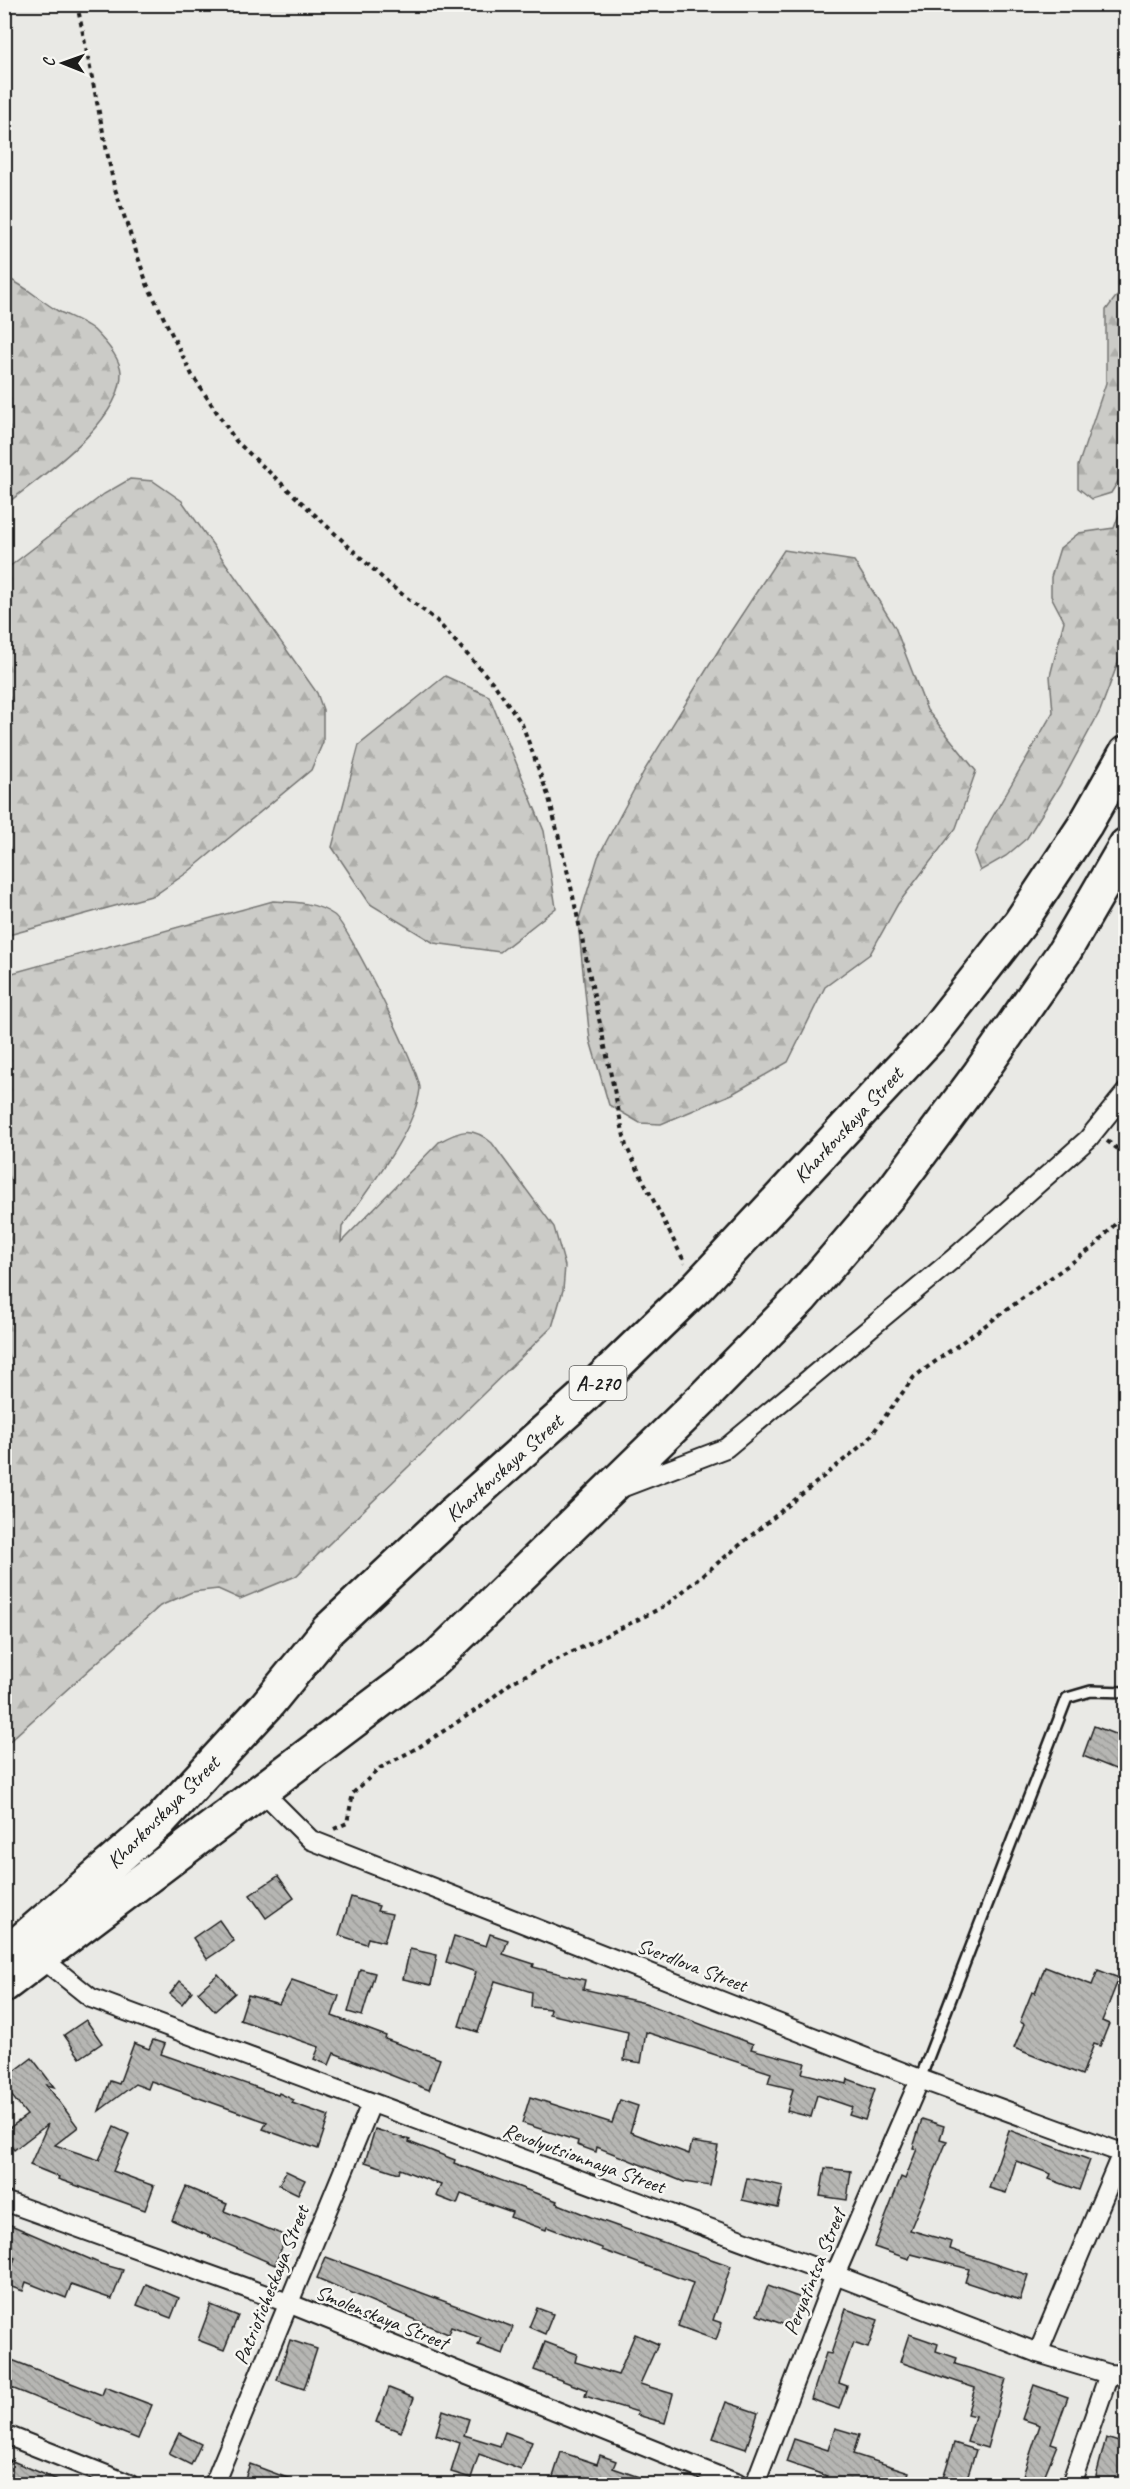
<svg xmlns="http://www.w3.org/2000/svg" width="1130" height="2489" viewBox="0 0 1130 2489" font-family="Caveat,sans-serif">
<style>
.forest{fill:url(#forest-firs);stroke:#747472;stroke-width:1.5}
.building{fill:url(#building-back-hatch);stroke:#1c1c1c;stroke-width:1.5}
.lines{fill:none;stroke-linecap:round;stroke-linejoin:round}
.lane-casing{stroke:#1c1c1c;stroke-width:14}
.street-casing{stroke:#1c1c1c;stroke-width:22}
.highway-casing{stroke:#1c1c1c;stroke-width:38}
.path{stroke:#1c1c1c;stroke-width:4;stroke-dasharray:4.5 4.5;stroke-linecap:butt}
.lane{stroke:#f6f6f2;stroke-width:9}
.street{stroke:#f6f6f2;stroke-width:18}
.highway{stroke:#f6f6f2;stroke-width:33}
.labels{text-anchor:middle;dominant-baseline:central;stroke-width:5;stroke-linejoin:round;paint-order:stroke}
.shield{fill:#f6f6f2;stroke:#5d5d5c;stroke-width:1.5}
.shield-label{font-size:20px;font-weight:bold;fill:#1c1c1c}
.street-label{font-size:21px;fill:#1c1c1c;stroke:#f6f6f2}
</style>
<defs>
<pattern id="forest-firs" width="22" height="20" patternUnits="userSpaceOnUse" patternTransform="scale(1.5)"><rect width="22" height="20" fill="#cbcbc7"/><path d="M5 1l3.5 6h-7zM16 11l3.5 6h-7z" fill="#aeaeaa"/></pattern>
<pattern id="building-back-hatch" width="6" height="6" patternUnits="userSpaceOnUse" patternTransform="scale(1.5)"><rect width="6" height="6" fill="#b6b6b3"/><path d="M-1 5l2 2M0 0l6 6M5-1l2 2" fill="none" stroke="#9c9c99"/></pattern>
</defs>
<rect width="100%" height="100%" fill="#e9e9e5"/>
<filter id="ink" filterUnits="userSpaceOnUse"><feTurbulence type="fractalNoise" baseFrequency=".0167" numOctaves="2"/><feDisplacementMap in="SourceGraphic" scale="12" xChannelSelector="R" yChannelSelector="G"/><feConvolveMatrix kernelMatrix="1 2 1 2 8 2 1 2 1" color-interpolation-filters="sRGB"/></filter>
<g filter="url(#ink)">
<g class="forest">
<path d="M5 277C25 285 39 300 58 311 70 317 85 322 94 330 104 340 120 358 121 372 123 422 40 477 5 505Z"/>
<path d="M1125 290V470L1111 493 1092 499 1078 488V466L1106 383V310L1115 298Z"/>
<path d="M130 479 153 481 182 501 317 693 323 710V742L311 770 188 872 155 895 5 936V570L104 494Z"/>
<path d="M1125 499V644L1100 711 1060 785 1027 838 1006 856 980 871 974 854 985 830 1053 712 1050 676 1064 621 1051 596V577L1060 548 1079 533 1114 528Z"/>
<path d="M784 550 854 561 895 627 927 710 976 771 956 828 898 904 870 954 825 987 788 1062 732 1094 661 1124 640 1123 609 1105 590 1040 578 922 598 857 644 771 723 643Z"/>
<path d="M445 676 489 696 544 831 556 908 500 952 434 943 370 904 332 847 359 745Z"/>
<path d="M273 901C295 902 315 902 334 915 348 925 421 1073 420 1089 415 1132 366 1191 342 1227L341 1242 439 1142C461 1130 472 1126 492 1143L554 1227 565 1266 563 1290 552 1327 296 1576 240 1599 218 1589 192 1592 160 1606 5 1745V975Z"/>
</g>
<g class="building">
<path d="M1094 1726 1125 1738V1773L1083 1756Z"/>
<path d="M278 1876 294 1898 266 1918 250 1895Z"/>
<path d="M351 1897 379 1906 377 1911 392 1914 384 1942 368 1938 366 1944 339 1935Z"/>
<path d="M219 1920 234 1941 207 1959 193 1938Z"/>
<path d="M490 1934 508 1940 503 1954 534 1964 533 1967 585 1980 583 1989 645 2003 753 2044 751 2049 805 2063 802 2073 847 2084 848 2079 875 2089 865 2120 849 2115 852 2107 817 2095 811 2117 787 2111 793 2089 768 2083 771 2073 646 2032 641 2063 624 2060 628 2032 549 2014 550 2009 531 2007 532 1992 495 1981 478 2032 459 2026 476 1972 446 1962 454 1936 486 1946Z"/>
<path d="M410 1949 437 1955 431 1985 403 1979Z"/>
<path d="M1045 1967 1092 1985 1098 1970 1119 1978 1102 2021 1109 2024 1100 2046 1094 2044 1082 2075 1014 2048 1024 2024 1020 2022 1032 1992 1035 1993Z"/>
<path d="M360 1969 375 1973 362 2016 348 2012Z"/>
<path d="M218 1974 235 1993 215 2011 198 1992Z"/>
<path d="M292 1980 339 1996 332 2016 386 2036 385 2039 440 2059 429 2090 334 2053 329 2065 314 2059 319 2047 240 2020 248 1995 279 2004Z"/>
<path d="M180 1981 192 1991 182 2004 170 1994Z"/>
<path d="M86 2020 102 2043 80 2058 64 2035Z"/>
<path d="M153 2040 165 2044 161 2054 278 2095 279 2093 294 2100 292 2103 329 2116 318 2149 263 2129 267 2122 151 2081 148 2089 135 2084 99 2111 110 2081 119 2084 134 2043 149 2049Z"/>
<path d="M32 2058 54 2087 47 2085 78 2127 55 2145 99 2160 114 2127 129 2134 113 2171 154 2186 145 2210 58 2179 59 2177 30 2165 48 2124 14 2150 4 2138V2132L27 2115 4 2086V2079Z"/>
<path d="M530 2097 612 2123 620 2100 638 2106 630 2132 689 2154 692 2142 718 2146 710 2186 684 2182 597 2147 596 2152 577 2145 578 2141 522 2123Z"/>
<path d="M922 2119 944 2126 940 2139 947 2141 910 2230 952 2242 950 2249 1028 2275 1020 2300 965 2282 969 2269 911 2254 909 2259 874 2247 901 2177 905 2179 917 2149 913 2148Z"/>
<path d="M375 2129 410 2140 409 2142 455 2160 454 2163 557 2201 556 2203 591 2217 731 2266 713 2320 722 2323 716 2340 678 2326 693 2283 602 2250V2248L547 2227 546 2230 510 2217 512 2212 461 2194 457 2204 436 2196 441 2185 400 2169 399 2173 365 2162Z"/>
<path d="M1009 2130 1090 2160 1079 2190 1049 2179 1051 2174 1016 2161 1006 2193 989 2188Z"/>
<path d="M825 2168 851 2171 847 2200 820 2196Z"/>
<path d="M286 2171 305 2180 298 2194 279 2185Z"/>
<path d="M747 2178 783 2186 778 2208 742 2200Z"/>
<path d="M186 2187 227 2204 224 2211 286 2236 275 2265 172 2220Z"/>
<path d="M4 2222 101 2264 123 2270 112 2299 71 2285 66 2298 26 2282 23 2291 6 2285 15 2258 4 2254Z"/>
<path d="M326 2257 513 2327 503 2354 478 2345 481 2338 451 2327 448 2334 317 2278Z"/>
<path d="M146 2284 179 2298 171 2318 137 2305Z"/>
<path d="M768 2286 801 2298 791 2327 757 2315Z"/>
<path d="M211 2305 238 2316 224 2350 198 2340Z"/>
<path d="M537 2308 553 2314 545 2334 529 2327Z"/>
<path d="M846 2309 878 2320 868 2348 853 2343 839 2383 847 2386 839 2409 811 2399 826 2353 831 2354Z"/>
<path d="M635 2334 658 2344 640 2384 673 2394 665 2423 637 2415 638 2412 585 2396 587 2390 534 2370 545 2342 577 2354 575 2362 618 2375Z"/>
<path d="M909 2334 938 2344 936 2351 957 2358 955 2364 1006 2379 987 2448 967 2442 975 2416 967 2414 975 2388 900 2362Z"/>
<path d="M290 2340 317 2349 304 2389 277 2380Z"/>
<path d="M4 2357 102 2395 105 2387 152 2405 138 2439 4 2385Z"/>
<path d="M1034 2385 1068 2397 1051 2443 1057 2445 1041 2484H1020L1040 2425 1022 2419Z"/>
<path d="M389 2388 414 2398 401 2432 376 2422Z"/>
<path d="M726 2402 758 2413 746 2449 713 2438Z"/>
<path d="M443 2410 469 2419 464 2435 500 2446 505 2432 532 2442 521 2470 479 2454 471 2478 451 2472 460 2443 436 2435Z"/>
<path d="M835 2428 859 2435 853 2454 909 2472 905 2484H824L827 2476 786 2462 794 2439 828 2450Z"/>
<path d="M179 2433 201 2444 191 2465 169 2454Z"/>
<path d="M1106 2438 1125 2444V2465L1120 2484H1094Z"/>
<path d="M954 2443 976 2450 965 2484H941Z"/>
<path d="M561 2452 597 2464 600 2455 616 2461 613 2468 653 2482 652 2484H564L552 2480Z"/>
<path d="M10 2460 65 2483 64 2484H4V2473Z"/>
<path d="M250 2464 301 2483V2484H243Z"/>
</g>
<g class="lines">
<g class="lane-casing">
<path id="lane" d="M920 2079 1067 1698 1091 1691 1126 1692"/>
</g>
<g class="street-casing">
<g id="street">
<path d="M621 1488 726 1448 953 1259 1088 1139 1126 1092"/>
<path d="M262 1791 311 1840 920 2079 1122 2153 1038 2353"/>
<path d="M40 1957 91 1998 835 2275 1038 2353 1109 2374 1126 2375"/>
<path d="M4 2201 288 2303 738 2484"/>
<path d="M4 2434 129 2484"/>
<path d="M214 2484 371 2104"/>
<path d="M755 2484 835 2275 920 2079"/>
<path d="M1071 2484 1109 2374"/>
</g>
</g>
<g class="highway-casing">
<g id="highway">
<path d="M4 1956 159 1822 266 1706 328 1630 451 1515 582 1398 698 1286 932 1035 1020 923 1085 825 1126 753"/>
<path d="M4 1985 434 1660 702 1399 801 1298 894 1189 980 1073 1064 952 1126 845"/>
</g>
</g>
<g class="path">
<path d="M77 4 114 186 147 284 192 375 236 441 390 585 436 620 494 684 522 724 549 798 570 882 626 1146 685 1263"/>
<path d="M1107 1141 1126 1155"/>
<path d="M334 1829 347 1823 353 1793 380 1768 419 1747 482 1706 512 1682 665 1606 867 1441 914 1377 1096 1245 1126 1212"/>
</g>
<use href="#lane" class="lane"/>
<use href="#street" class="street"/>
<use href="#highway" class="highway"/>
</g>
</g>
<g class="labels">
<rect class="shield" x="569.5" y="1366" width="57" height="34" rx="4.5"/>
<g class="shield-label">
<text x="598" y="1383">А-270</text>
</g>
<g class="street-label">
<text transform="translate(848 1125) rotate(-47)">Kharkovskaya Street</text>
<text transform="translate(504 1468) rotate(-42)">Kharkovskaya Street</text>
<text transform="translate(163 1812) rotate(-45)">Kharkovskaya Street</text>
<text transform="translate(692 1965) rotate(21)">Sverdlova Street</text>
<text transform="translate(584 2158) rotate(20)">Revolyutsionnaya Street</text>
<text transform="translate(814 2272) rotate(-68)">Peryatintsa Street</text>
<text transform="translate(271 2285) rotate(-68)">Patrioticheskaya Street</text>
<text transform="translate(382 2317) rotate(22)">Smolenskaya Street</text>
</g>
</g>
<rect width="1130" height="2489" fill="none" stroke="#f6f6f2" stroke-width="24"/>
<rect x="12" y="12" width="1106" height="2465" fill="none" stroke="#1c1c1c" stroke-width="2" filter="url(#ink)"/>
<g transform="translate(63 63) rotate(271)" stroke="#f6f6f2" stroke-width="4.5" paint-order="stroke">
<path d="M0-4.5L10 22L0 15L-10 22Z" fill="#1c1c1c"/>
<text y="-9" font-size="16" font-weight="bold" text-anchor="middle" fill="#1c1c1c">С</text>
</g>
</svg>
